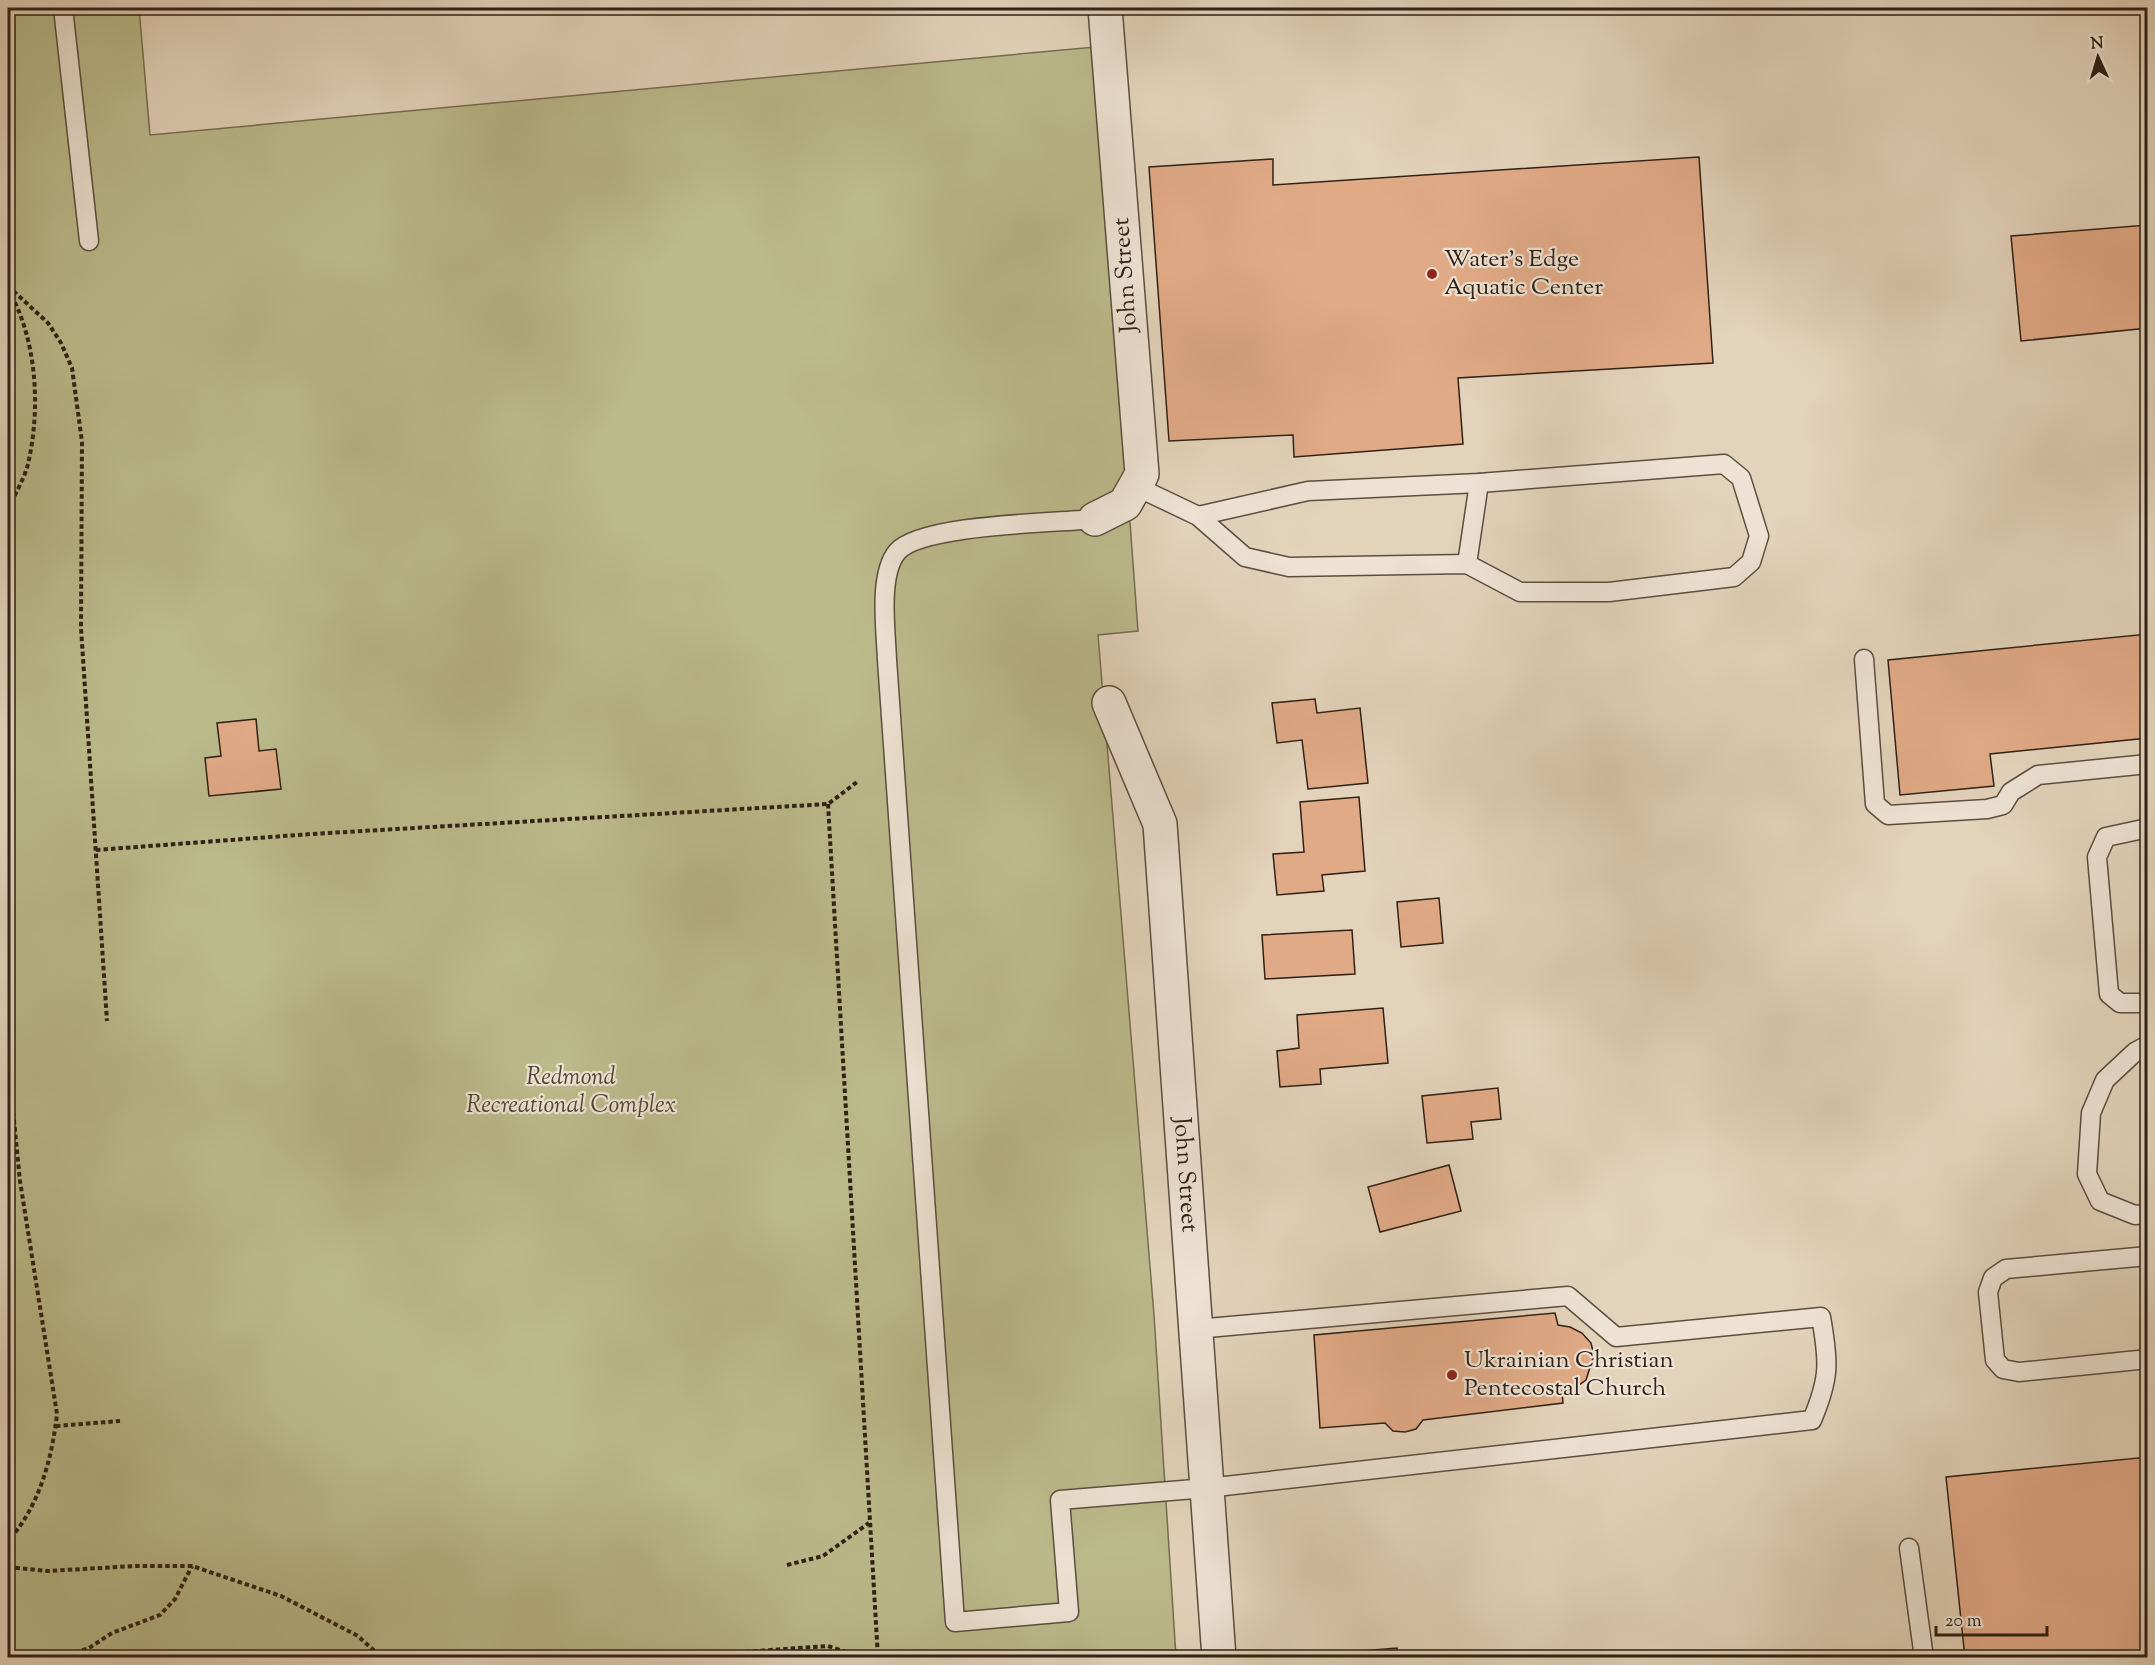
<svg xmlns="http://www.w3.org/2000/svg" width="2155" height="1665" viewBox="0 0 2155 1665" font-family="'Sorts Mill Goudy',serif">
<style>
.green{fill:#bbba8b;stroke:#756e50;stroke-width:1.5}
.building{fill:#e1aa87;stroke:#2f2116;stroke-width:1.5}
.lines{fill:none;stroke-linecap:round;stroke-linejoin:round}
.service-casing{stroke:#5c4e3f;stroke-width:21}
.minor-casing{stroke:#5c4e3f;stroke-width:36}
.path{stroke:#2f2116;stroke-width:4;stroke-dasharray:4.5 3;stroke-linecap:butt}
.service{stroke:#ede2d3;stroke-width:18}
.minor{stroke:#ede2d3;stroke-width:33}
.poi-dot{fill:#8f2418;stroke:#ede2d3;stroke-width:2}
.labels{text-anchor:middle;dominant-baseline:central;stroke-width:4.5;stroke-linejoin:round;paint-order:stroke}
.poi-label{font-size:24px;fill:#2f2116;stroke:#ede2d3;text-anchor:start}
.street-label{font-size:24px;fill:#2f2116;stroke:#ede2d3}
.park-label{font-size:24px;font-style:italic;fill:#524733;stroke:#ede2d3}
</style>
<rect width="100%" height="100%" fill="#e3d3bb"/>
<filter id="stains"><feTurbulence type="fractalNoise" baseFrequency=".00333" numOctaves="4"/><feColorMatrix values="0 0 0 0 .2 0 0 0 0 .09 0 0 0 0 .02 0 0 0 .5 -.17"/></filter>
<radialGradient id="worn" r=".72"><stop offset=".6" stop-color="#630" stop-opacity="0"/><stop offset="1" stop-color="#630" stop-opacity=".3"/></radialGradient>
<path class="green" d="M8 8H139L150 135 1095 47 1138 631 1098 635 1154 1315 1176 1657 8 1658Z"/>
<g class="building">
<path d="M1699 157 1713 363 1458 378 1463 444 1294 457 1293 435 1169 441 1149 167 1273 159V185Z"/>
<path d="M2148 225V328L2021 341 2011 236Z"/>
<path d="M2148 634V738L1990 754 1994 786 1900 795 1888 660Z"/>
<path d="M1315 699 1317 713 1360 708 1368 783 1308 789 1302 740 1277 743 1272 703Z"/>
<path d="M256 719 259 751 276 749 281 789 209 796 205 758 221 756 217 723Z"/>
<path d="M1359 797 1365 871 1322 875 1324 891 1277 895 1273 854 1304 852 1300 802Z"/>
<path d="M1439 898 1443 943 1401 947 1397 902Z"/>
<path d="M1352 930 1355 974 1265 979 1262 935Z"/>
<path d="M1383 1008 1388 1063 1320 1069 1321 1084 1280 1087 1277 1051 1299 1048 1297 1015Z"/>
<path d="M1498 1088 1501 1119 1471 1122 1473 1139 1427 1143 1422 1096Z"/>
<path d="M1449 1165 1461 1211 1380 1232 1368 1187Z"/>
<path d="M1555 1313 1558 1325 1570 1327 1582 1333 1591 1343 1594 1355 1586 1380 1576 1387 1562 1391 1563 1403 1423 1420 1416 1429 1405 1432 1393 1431 1385 1423 1320 1428 1314 1335Z"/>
<path d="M2148 1457V1658H1965L1946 1477Z"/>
<path d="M1397 1648 1398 1658H1310V1655Z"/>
</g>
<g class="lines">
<g class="service-casing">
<g id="service">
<path d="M63 8 89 241"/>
<path d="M1135 486 1198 516 1245 557 1289 567 1467 564 1520 592H1609L1734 577 1751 562 1759 536 1741 478 1724 464 1479 483 1308 491 1198 516"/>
<path d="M1095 519C1056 523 920 524 897 552 878 575 886 631 887 660L955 1622 1069 1612 1060 1500 1207 1488 1812 1420C1830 1378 1829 1362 1821 1317L1616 1337 1568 1296 1196 1329"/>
<path d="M1467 564 1479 483"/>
<path d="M1864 659 1875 804 1888 815 1987 809 2003 805 2011 792 2038 775 2148 764"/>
<path d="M2148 828 2106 837 2097 857 2109 994 2120 1003H2148"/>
<path d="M2148 1045 2135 1052 2105 1080 2091 1113 2087 1174 2100 1201 2135 1215 2148 1214"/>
<path d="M2148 1256 2006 1269 1993 1278 1988 1292 1995 1360 2003 1369 2019 1372 2148 1359"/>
<path d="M1909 1548 1924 1658"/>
</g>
</g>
<g class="minor-casing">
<g id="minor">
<path d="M1095 519 1125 504 1142 474 1105 8"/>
<path id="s1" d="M1109 703 1160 824 1219 1658"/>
</g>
</g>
<g class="path">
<path d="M8 286 48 323 61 343 72 368 82 442 81 628 107 1021"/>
<path d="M8 289C37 339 41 408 28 464 24 480 14 495 8 510"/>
<path d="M828 804 878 1658"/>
<path d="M96 850 311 834 828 804 857 782"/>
<path d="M8 1060 20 1181 57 1414C52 1459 39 1507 8 1541"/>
<path d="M56 1426 120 1421"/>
<path d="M787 1565 823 1556 869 1523"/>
<path d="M8 1567 48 1571 135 1566H192L281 1596 358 1636 382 1658"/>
<path d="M8 1657 68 1655 89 1648 112 1633 160 1615 175 1599 192 1566"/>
<path d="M656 1658 828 1646 864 1658"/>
<path d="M922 1658 947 1652"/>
</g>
<use href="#service" class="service"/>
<use href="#minor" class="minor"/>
</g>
<g class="poi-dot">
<circle cx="1432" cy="274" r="6"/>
<circle cx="1452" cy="1375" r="6"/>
</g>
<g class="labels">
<g class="poi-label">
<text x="1444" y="260">Water's Edge<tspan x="1444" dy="28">Aquatic Center</tspan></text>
<text x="1464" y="1361">Ukrainian Christian<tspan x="1464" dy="28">Pentecostal Church</tspan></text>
</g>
<g class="street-label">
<text transform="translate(1126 275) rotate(-94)">John Street</text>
<text stroke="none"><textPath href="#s1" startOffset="483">John Street</textPath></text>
</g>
<g class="park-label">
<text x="571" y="1078">Redmond<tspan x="571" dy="28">Recreational Complex</tspan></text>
</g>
</g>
<rect width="2155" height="1665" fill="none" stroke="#e3d3bb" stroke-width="30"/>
<rect x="9" y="9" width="2137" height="1647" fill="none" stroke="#2f2116" stroke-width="3"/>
<rect x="15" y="15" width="2125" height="1635" fill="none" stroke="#2f2116" stroke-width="1.5"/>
<g transform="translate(2098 57) rotate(356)" stroke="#ede2d3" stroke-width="4.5" paint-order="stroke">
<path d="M0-4.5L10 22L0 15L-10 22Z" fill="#2f2116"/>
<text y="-9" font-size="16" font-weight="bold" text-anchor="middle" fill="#2f2116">N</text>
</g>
<path d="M1936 1626v9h111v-9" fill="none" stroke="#2f2116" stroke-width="3"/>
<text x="1945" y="1626" font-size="18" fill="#2f2116" stroke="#ede2d3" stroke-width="4.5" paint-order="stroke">20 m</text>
<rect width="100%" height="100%" filter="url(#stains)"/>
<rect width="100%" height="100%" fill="url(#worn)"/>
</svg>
